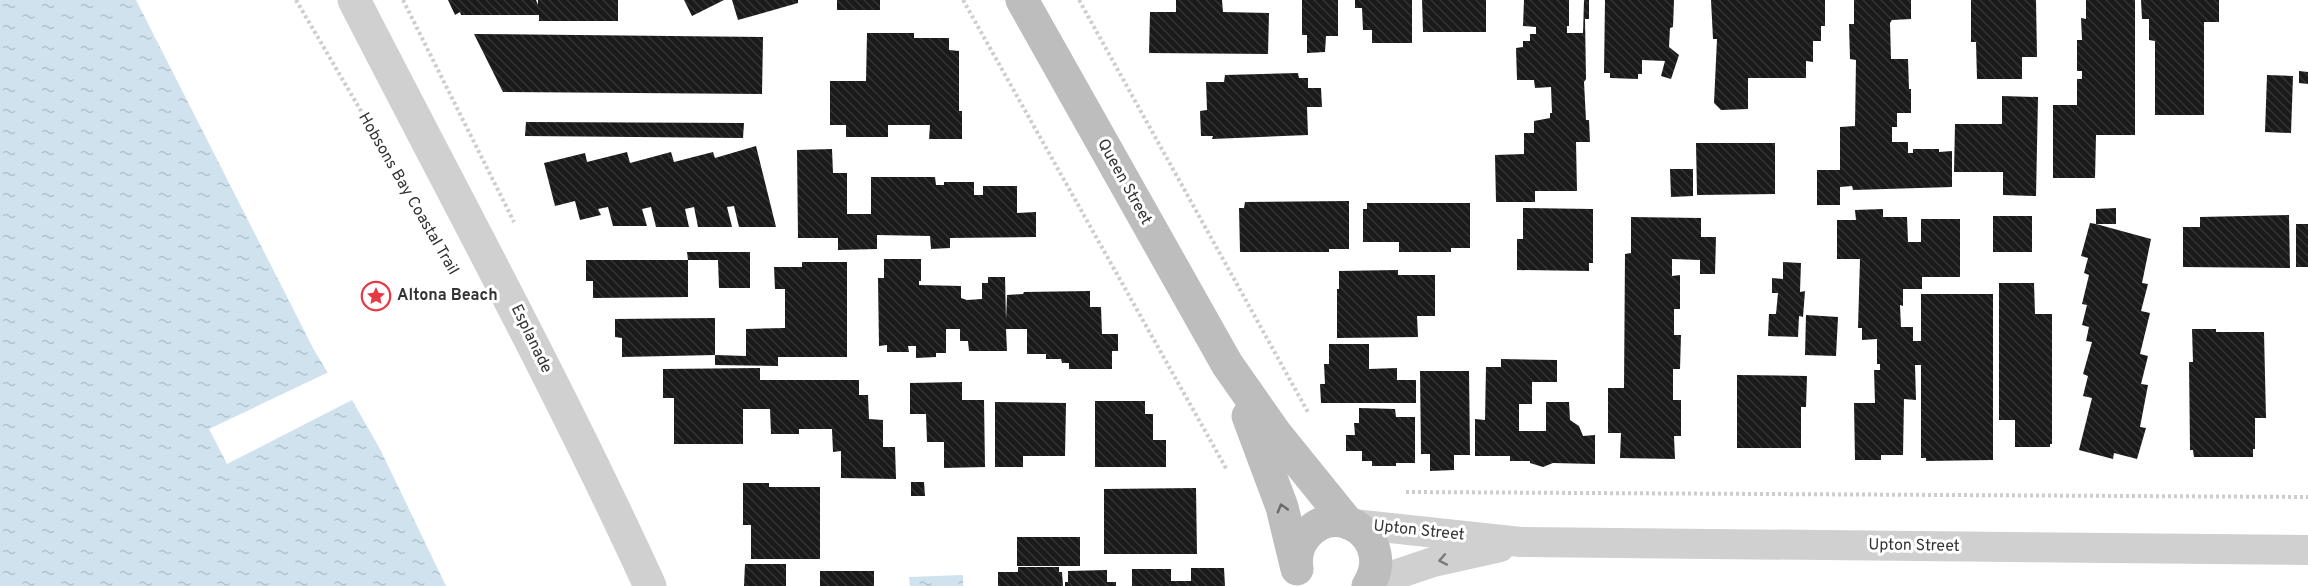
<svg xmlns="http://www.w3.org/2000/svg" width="2308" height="586" viewBox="0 0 2308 586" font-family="Overpass,sans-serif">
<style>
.water{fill:url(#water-ripples)}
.pier{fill:#fff}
.building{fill:url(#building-back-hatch)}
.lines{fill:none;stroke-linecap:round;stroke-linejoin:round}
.path{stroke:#cdcdcd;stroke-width:4;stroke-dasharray:3 3;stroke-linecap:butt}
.minor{stroke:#d0d0d0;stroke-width:30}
.tertiary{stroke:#d0d0d0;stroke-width:33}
.secondary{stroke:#bdbdbd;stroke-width:33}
.oneway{stroke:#6a6a6a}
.oneway2{stroke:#7a7a7a}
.labels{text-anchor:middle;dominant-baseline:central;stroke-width:6;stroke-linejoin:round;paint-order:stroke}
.street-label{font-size:16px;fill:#333;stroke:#fff}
.poi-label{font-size:16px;font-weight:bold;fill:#333;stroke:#fff;text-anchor:start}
</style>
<defs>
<pattern id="water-ripples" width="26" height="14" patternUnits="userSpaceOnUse" patternTransform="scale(1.5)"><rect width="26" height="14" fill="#cfe2ee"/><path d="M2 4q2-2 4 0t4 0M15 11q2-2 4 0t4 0" fill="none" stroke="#b2c2cd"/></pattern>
<pattern id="building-back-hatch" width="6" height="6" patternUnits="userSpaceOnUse" patternTransform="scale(1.5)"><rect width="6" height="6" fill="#1a1a1a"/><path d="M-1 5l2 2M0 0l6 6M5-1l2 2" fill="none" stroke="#333"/></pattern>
</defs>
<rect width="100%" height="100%" fill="#fff"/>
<g class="water">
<path d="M0 0H136L314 350 328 373 352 400 380 449 446 586H0Z"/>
<path d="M963 575V586H910L909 577Z"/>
</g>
<path class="pier" d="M331 371 354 399 227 464 209 429Z"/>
<g class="building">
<path d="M448 0H536L538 5V0H618V21H539V15H461L460 12 455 15Z"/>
<path d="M684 0H724L692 16Z"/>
<path d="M732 0H798V3L738 20Z"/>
<rect x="837" y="0" width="43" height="10"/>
<path d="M1176 0H1222L1223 12 1269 13 1268 54 1149 53 1150 12H1176Z"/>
<path d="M1302 0H1338V36H1326L1325 52 1307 53V35H1302Z"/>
<path d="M1355 0H1412V43H1372V30H1363L1362 8H1355Z"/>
<path d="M1422 0H1486V32H1423Z"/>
<path d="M1524 0H1569V26H1567V33H1583L1584 0H1589V19H1585L1586 79 1584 82 1586 120H1589L1590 142H1576L1577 191H1535V202H1496L1495 155 1524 154V133H1534V121L1550 118V113H1552L1551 87 1535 88 1534 80H1517L1516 48 1523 47V41H1530V34H1536V27L1523 26Z"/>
<path d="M1605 0H1674L1673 27 1670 28 1669 47 1679 55 1671 79 1661 76 1665 61 1642 60V74H1638V79L1610 78V73H1604Z"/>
<path d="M1711 0H1825V26H1821V41H1813V62L1806 61V78H1748V109L1721 110 1714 103 1717 39H1713Z"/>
<path d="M1854 0H1911V19L1892 20 1890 23 1891 59H1908L1909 89H1911V113H1897V127H1892V142H1908V153H1913V149H1939V152L1952 151V187L1853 190 1852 186 1840 187V205H1817V170H1840V127L1855 126 1856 60 1850 59 1849 24H1854Z"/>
<path d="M1971 0H2036L2037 57H2022V79H1977L1976 42H1971Z"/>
<path d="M2086 0H2135V135H2096L2095 178H2053V105H2077V79H2082V71H2077V40H2082L2081 18 2086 19Z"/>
<path d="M2141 0H2219V22H2204V115H2155V41L2149 40V19H2142Z"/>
<path d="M867 33H914V38H949V50L959 51V111H962V139H929L930 125H888V137H846V125H830V81H866Z"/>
<path d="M474 34 763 37 762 94 503 92Z"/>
<path d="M2299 71 2308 72V84L2299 83Z"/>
<path d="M1298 73 1299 78H1308V88H1321L1322 107H1307L1308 135 1212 139 1213 136H1201L1200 111 1207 110 1206 82H1224L1225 75Z"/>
<path d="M2267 75 2293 76 2291 133 2265 132Z"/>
<path d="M2002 96 2038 97 2036 196 2003 195V172H1954L1955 124H2002Z"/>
<path d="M526 122 744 123 743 138 525 136Z"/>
<path d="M1696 143H1775V194L1697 195Z"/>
<path d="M756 146 776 227H739L734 206 727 207 732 227H698L694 207 685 209 689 227H656L651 207 642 209 647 226H613L608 207 598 209 601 215 580 220 575 201 555 206 544 163 585 153 587 162 627 152 630 163 671 152 674 162 713 152 715 158Z"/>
<path d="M832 149 833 173H847V214H871V177H935L936 185H944V182H974V195H983V186H1017V213L1036 212V237L950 238V248L931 249 930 236 877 235V249L838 250V238H798L797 150Z"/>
<path d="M1670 169H1693V196L1671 197Z"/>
<path d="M1349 201V249H1329V252H1240L1239 208H1244L1245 202Z"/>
<path d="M1367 203H1470V248H1451V252H1399V242H1363V209H1367Z"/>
<path d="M1523 208 1593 209V263H1589V271L1517 270V239H1523Z"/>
<path d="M2116 208V224H2096L2151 239 2142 283 2148 284 2141 311 2150 313 2140 354 2148 356 2141 384 2148 385 2140 427 2146 428 2137 459 2114 453 2113 459 2079 450 2092 398 2083 396 2088 376 2083 374 2092 342 2086 341 2089 327 2082 325 2087 305 2082 304 2089 275 2084 273 2088 258 2081 256 2090 223 2096 224V209Z"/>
<path d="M1883 209V217H1907L1908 242H1921V219H1960V277H1922V289H1903V306L1900 305 1901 327H1913V341H1921V294H1993V460L1926 461V458H1921V365H1915L1916 400 1904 399 1903 455H1881V460H1855L1854 403H1875L1874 370H1880V364H1877V339L1862 340V328H1858L1860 259H1837V220H1856L1855 210Z"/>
<path d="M2289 215 2290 268 2183 267V227H2200V217Z"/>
<rect x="1993" y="216" width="39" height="36"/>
<path d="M1631 217 1701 218V237H1716L1715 274H1700V260L1672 259V276L1680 275V309H1674V335H1681L1680 369H1673V400H1681V436H1674L1675 459 1620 458 1621 433H1608V388H1624L1625 254 1631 253Z"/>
<rect x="2296" y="224" width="12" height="43"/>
<path d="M687 252H750V288H719L718 260H688V297L593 298V281H586V260H688Z"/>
<path d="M884 259H921V281H919V285L961 286V298L967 300 982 299V283H988V277H1005L1006 320 1007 295 1023 294 1024 292 1090 291V307H1101L1102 334H1118V351H1112V369H1069V363H1062L1061 359H1046V354H1027V329H1006L1007 351H969L968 341H960V329H946V353H936V357L916 358V346H908L909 352H887V345L879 346 878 278H884Z"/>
<path d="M802 262H847V357H778V366L715 365V355L746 356V329L785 328V289H775L774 267H802Z"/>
<path d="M1783 262 1801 263 1800 292 1805 291 1803 317 1799 316 1798 337 1768 336 1769 314H1776L1778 293H1772V278L1783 279Z"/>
<path d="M1398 270V275H1435V316H1417L1418 337 1337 338V289H1339V271Z"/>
<path d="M1999 283H2034L2035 314H2052V444H2050V447H2015V420H1999Z"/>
<path d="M1806 315 1838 317 1836 356 1805 355Z"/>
<path d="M715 318V355L622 357V338L615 337V319Z"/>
<path d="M2192 329H2216V332H2264L2266 418H2255V449H2253V457H2194L2193 450H2190L2189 362H2193Z"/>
<path d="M1329 344H1369V369L1397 368V380H1416V403H1321L1320 384H1325L1324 364H1329Z"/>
<path d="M1501 359 1557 360V382H1532V404H1519V431H1546V402H1569L1570 420 1579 426 1583 436 1595 435V464L1553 463 1543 467 1530 463V461H1510V456H1475V419L1485 420 1486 367H1501Z"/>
<path d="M760 368V380H859V395H868L869 419 883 420V447H895L896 479 841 478V451L833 452 832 429H799V434H771L770 409H743V444H674V398H663V369Z"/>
<path d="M1420 371H1469L1470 455H1454V470L1430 471V454H1421Z"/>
<path d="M1737 375 1807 376 1806 407H1801V448H1737Z"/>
<path d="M962 382V400H984L985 467 944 468V442H927L926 414H910V383Z"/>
<path d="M1095 401H1145V414H1153V440H1166V467H1095Z"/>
<path d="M995 402 1066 403 1065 456H1023V467H995Z"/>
<path d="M1359 408 1395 409 1396 417H1415V463H1396V466H1372V461H1362V451H1346V435H1355L1354 423H1359Z"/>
<path d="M911 482H924L925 496H911Z"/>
<path d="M743 483H769V487H820V559H751V525H743Z"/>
<path d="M1196 488 1197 554H1104V489Z"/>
<rect x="1017" y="537" width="63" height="29"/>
<path d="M745 564H786V586H744Z"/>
<path d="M1018 567H1059V572H1062L1063 586H998V572H1018Z"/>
<path d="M1191 568H1224L1225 586H1132V569H1171V581H1191Z"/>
<path d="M1107 570V582H1116V586H1065V582H1068V571Z"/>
<rect x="820" y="571" width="54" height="15"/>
</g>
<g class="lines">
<g class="path">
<path d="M296 0 419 210"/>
<path d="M403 0 514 222"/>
<path d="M963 0 1227 470"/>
<path d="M1079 0 1309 414"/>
<path d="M1406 492 2308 497"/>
</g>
<g class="minor">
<path d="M1353 524 1521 542 2308 550"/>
<path d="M1371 583 1433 562 1500 547"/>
</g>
<path class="tertiary" d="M354 0C454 195 559 387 650 586"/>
<g class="secondary">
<path d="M1022 0 1227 364 1276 434 1348 523"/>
<path d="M1248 416 1282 507 1296 565"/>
<path d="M1297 569C1295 556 1298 544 1307 534 1341 497 1396 543 1368 586"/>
</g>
</g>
<defs><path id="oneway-chevron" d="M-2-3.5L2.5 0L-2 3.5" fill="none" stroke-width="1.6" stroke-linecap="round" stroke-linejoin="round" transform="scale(1.5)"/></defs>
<use class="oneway" href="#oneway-chevron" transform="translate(1282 508) rotate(-106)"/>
<use class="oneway2" href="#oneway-chevron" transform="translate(1443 560) rotate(169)"/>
<defs>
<g id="sight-ring" transform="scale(1.5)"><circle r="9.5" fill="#fff" stroke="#e63946" stroke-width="1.5"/><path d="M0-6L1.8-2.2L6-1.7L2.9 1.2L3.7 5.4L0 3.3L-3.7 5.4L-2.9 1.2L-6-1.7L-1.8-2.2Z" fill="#e63946"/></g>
</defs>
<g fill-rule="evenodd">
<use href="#sight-ring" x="376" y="296"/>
</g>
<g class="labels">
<g class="street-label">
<text transform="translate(1124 182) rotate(61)">Queen Street</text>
<text transform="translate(408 194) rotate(60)">Hobsons Bay Coastal Trail</text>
<text transform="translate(531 339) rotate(64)">Esplanade</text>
<text transform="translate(1419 531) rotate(6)">Upton Street</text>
<text transform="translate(1914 546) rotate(1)">Upton Street</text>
</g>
<g class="poi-label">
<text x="397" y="296">Altona Beach</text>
</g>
</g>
</svg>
